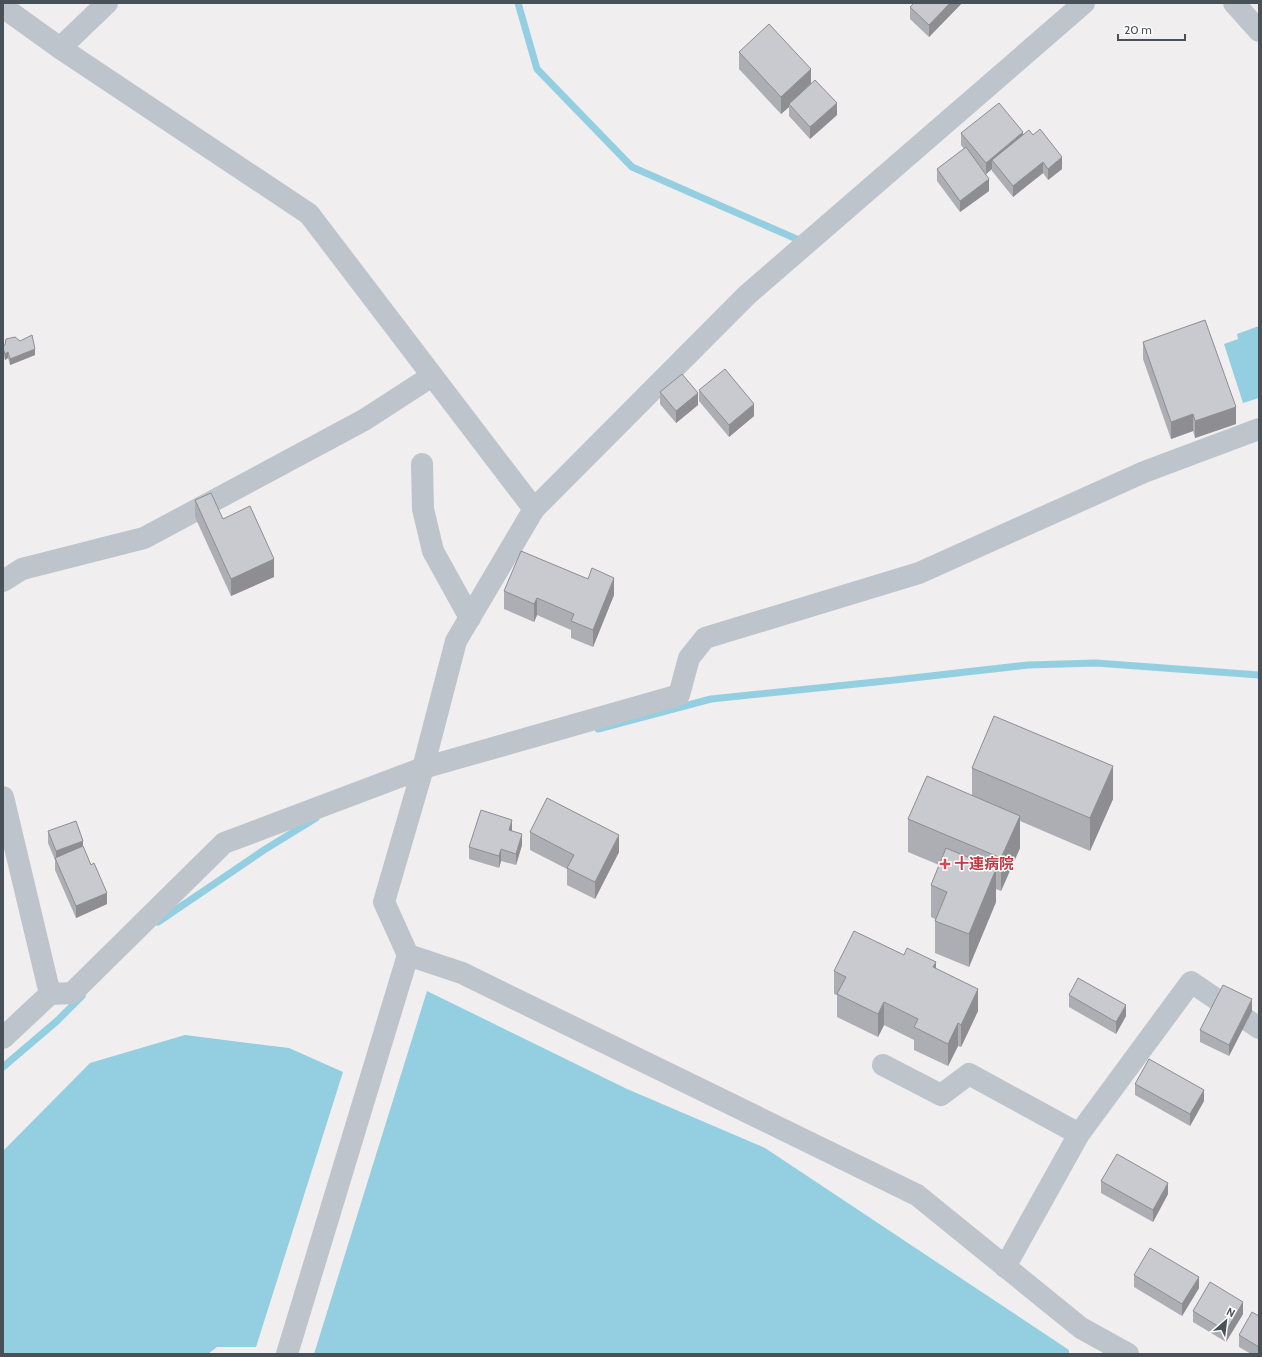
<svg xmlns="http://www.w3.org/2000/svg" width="1262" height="1357" viewBox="0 0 1262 1357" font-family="Cabin,'Noto Sans JP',sans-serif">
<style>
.water{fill:#93cfe0}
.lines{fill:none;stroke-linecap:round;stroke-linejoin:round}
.stream{stroke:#93cfe0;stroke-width:7}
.minor{stroke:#bec4cb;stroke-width:22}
.wall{fill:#adaeb3}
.shaded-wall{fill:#8d8d92}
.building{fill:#c9cad0;stroke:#8d8d92}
.health-dot{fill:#e0444e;stroke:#fff;stroke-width:1.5}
.labels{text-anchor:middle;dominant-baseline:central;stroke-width:3;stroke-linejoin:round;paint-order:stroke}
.health-label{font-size:15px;font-weight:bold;fill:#be3a42;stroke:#fff;text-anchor:start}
</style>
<rect width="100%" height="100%" fill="#f0eeee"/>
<g class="water">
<path d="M1259 326V398L1243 403 1224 344 1238 339 1237 334Z"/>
<path d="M427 991 627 1089 765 1148 1069 1350V1354H314Z"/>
<path d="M185 1035 289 1048 343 1072 256 1347H217L208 1354H3V1151L90 1063Z"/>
</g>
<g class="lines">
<g class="stream">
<path d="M518 3 537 69 632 167 799 240"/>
<path d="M598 729 711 699 895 680 1028 665 1096 663 1259 675"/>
<path d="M158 922 264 850 316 818"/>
<path d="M3 1067 57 1021 82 996"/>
</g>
<g class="minor">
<path d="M1234 3 1259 31"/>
<path d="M3 7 60 48 309 214 534 509"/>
<path d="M60 48 107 3"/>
<path d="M422 464 423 509 433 551 470 618"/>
<path d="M3 581 22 569 144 538 364 420 432 376"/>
<path d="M3 797 50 994"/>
<path d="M408 955 462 973 917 1195 1081 1328 1128 1354"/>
<path d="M3 1038 50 994 72 993 224 843 423 768 679 695 689 658 705 638 919 573 1144 472 1259 429"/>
<path d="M883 1065 941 1095 969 1074 1079 1134"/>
<path d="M1005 1267 1079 1134 1191 982 1259 1028"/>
<path d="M287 1354 408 955 384 902 423 768 456 641 534 509 747 295 1084 3"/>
</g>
</g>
<g class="wall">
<path d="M962 3 929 37 910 19V7Z"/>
<path d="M739 52 811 84 837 115 810 139 789 116V107L781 114 739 69Z"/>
<path d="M961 133 1033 135 1062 169 1048 180 1043 173 1013 197 992 171V169L986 174 989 191 960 212 937 181V169L964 149 961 145Z"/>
<path d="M1143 342 1236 424 1195 438 1193 431 1171 439 1143 359Z"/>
<path d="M3 346 35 355 10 365 8 358 5 360 3 354Z"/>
<path d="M699 390 754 416 729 437 699 401Z"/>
<path d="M660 392 698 405 676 423 660 404Z"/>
<path d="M195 500 223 519 274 577 231 596 195 517Z"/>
<path d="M504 591 614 595 593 647 571 638V630L537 615 534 622 504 609Z"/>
<path d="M972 768 1113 799 1090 851 1020 821V848L1001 891 996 889V902L969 967 935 953V919L931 917V885L939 865 908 852V819L972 795Z"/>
<path d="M48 831 83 847 107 904 76 918 55 870V860L48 843Z"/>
<path d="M512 831 522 845 516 865 501 861 499 868 469 859V847Z"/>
<path d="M530 832 619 852 595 899 567 885V869L530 850Z"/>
<path d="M904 955 936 968 978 1011 961 1047 958 1046 948 1066 914 1050V1040L884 1025 878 1037 837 1017V995L834 994V971Z"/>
<path d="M1069 995 1126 1016 1116 1034 1069 1007Z"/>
<path d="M1252 1011 1229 1056 1200 1042V1030Z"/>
<path d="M1135 1084 1204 1101 1190 1126 1135 1095Z"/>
<path d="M1101 1181 1168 1194 1153 1222 1101 1193Z"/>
<path d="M1134 1275 1199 1288 1182 1316 1134 1287Z"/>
<path d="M1193 1311 1243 1314 1226 1342 1193 1322Z"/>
<path d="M1259 1316V1354H1251L1239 1347V1335Z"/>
</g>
<g class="shaded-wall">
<path d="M950 3H962L929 37V25Z"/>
<path d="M811 69V86L789 104V107L781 114V97Z"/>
<path d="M837 103V115L810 139V127Z"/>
<path d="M1023 132V144L992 160V169L986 174V163Z"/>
<path d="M1062 157V169L1048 180V169Z"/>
<path d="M1043 162V173L1013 197V186Z"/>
<path d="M989 179V191L960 212V201Z"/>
<path d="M35 349V355L10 365V359Z"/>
<path d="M8 352V358L5 360V354Z"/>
<path d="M698 393V405L676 423V411Z"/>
<path d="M754 404V416L729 437V425Z"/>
<path d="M1236 407V424L1195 438V421Z"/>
<path d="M1193 414V431L1171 439V422Z"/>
<path d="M274 559V577L231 596V579Z"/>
<path d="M614 578V595L593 647V630Z"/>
<path d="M537 598V615L534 622V604Z"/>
<path d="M1113 766V799L1090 851V818Z"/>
<path d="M1020 816V848L1001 891V858Z"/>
<path d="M512 820V832L509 830Z"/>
<path d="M522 834V845L516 865V854Z"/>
<path d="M619 835V852L595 899V882Z"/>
<path d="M83 841V853L56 861V851Z"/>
<path d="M501 849V861L499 868V856Z"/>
<path d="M996 869V902L969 967V934Z"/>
<path d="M107 893V904L76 918V906Z"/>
<path d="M936 962V984L933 967Z"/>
<path d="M978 989V1011L961 1047V1025Z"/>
<path d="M1252 999V1011L1229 1056V1045Z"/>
<path d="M884 1002V1025L878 1037V1014Z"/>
<path d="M1126 1005V1016L1116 1034V1022Z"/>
<path d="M958 1023V1046L948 1066V1044Z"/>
<path d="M1204 1090V1101L1190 1126V1114Z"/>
<path d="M1168 1183V1194L1153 1222V1210Z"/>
<path d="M1199 1277V1288L1182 1316V1304Z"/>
<path d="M1243 1302V1314L1226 1342V1331Z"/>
</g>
<g class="building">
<path d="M914 3H950L929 25 910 7Z"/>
<path d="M769 24 811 69 781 97 739 52Z"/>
<path d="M815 80 837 103 810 127 789 104Z"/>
<path d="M999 103 1023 132 986 163 961 133Z"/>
<path d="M1040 129 1062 157 1048 169 1043 162 1013 186 992 160 1029 130 1033 135Z"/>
<path d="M966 147 989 179 960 201 937 169Z"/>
<path d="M1205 320 1236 407 1195 421 1193 414 1171 422 1143 342Z"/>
<path d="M32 335 35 349 10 359 8 352 5 354 3 348V346L5 345 6 339 15 337 20 341Z"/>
<path d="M725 369 754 404 729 425 699 390Z"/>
<path d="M682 374 698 393 676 411 660 392Z"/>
<path d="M211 493 223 519 250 506 274 559 231 579 195 500Z"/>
<path d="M521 551 588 579 592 568 614 578 593 630 571 621 574 614 537 598 534 604 504 591Z"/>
<path d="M994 716 1113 766 1090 818 972 768Z"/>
<path d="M927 776 1020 816 1001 858 908 819Z"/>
<path d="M547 798 619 835 595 882 567 868 574 855 530 832Z"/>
<path d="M481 810 512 820 509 830 522 834 516 854 501 849 499 856 469 847Z"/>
<path d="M76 821 83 841 56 851 48 831Z"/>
<path d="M83 846 91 865 94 863 107 893 76 906 55 858Z"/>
<path d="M946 848 996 869 969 934 935 921 947 892 931 885Z"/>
<path d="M854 931 904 955 907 948 936 962 933 967 978 989 961 1025 958 1023 948 1044 914 1027 918 1019 884 1002 878 1014 837 994 846 977 834 971Z"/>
<path d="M1078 978 1126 1005 1116 1022 1069 995Z"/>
<path d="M1223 985 1252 999 1229 1045 1200 1030Z"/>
<path d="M1149 1059 1204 1090 1190 1114 1135 1084Z"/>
<path d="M1117 1154 1168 1183 1153 1210 1101 1181Z"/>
<path d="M1150 1248 1199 1277 1182 1304 1134 1275Z"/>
<path d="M1210 1282 1243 1302 1226 1331 1193 1311Z"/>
<path d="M1252 1312 1259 1316V1347L1239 1335Z"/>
</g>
<path class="health-dot" d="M943 858h4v4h4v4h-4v4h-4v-4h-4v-4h4z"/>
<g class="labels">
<g class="health-label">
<text x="954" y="864">十連病院</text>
</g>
</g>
<rect width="1262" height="1357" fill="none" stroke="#485058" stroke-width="8"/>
<g transform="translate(1226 1321) rotate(28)" stroke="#ffffff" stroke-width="3" paint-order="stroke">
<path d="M0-3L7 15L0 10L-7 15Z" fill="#485058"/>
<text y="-6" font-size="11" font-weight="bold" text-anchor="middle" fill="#485058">N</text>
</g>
<path d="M1118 34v6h67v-6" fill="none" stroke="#485058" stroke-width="2"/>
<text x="1124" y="34" font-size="12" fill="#485058" stroke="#ffffff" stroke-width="3" paint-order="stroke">20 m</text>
</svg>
